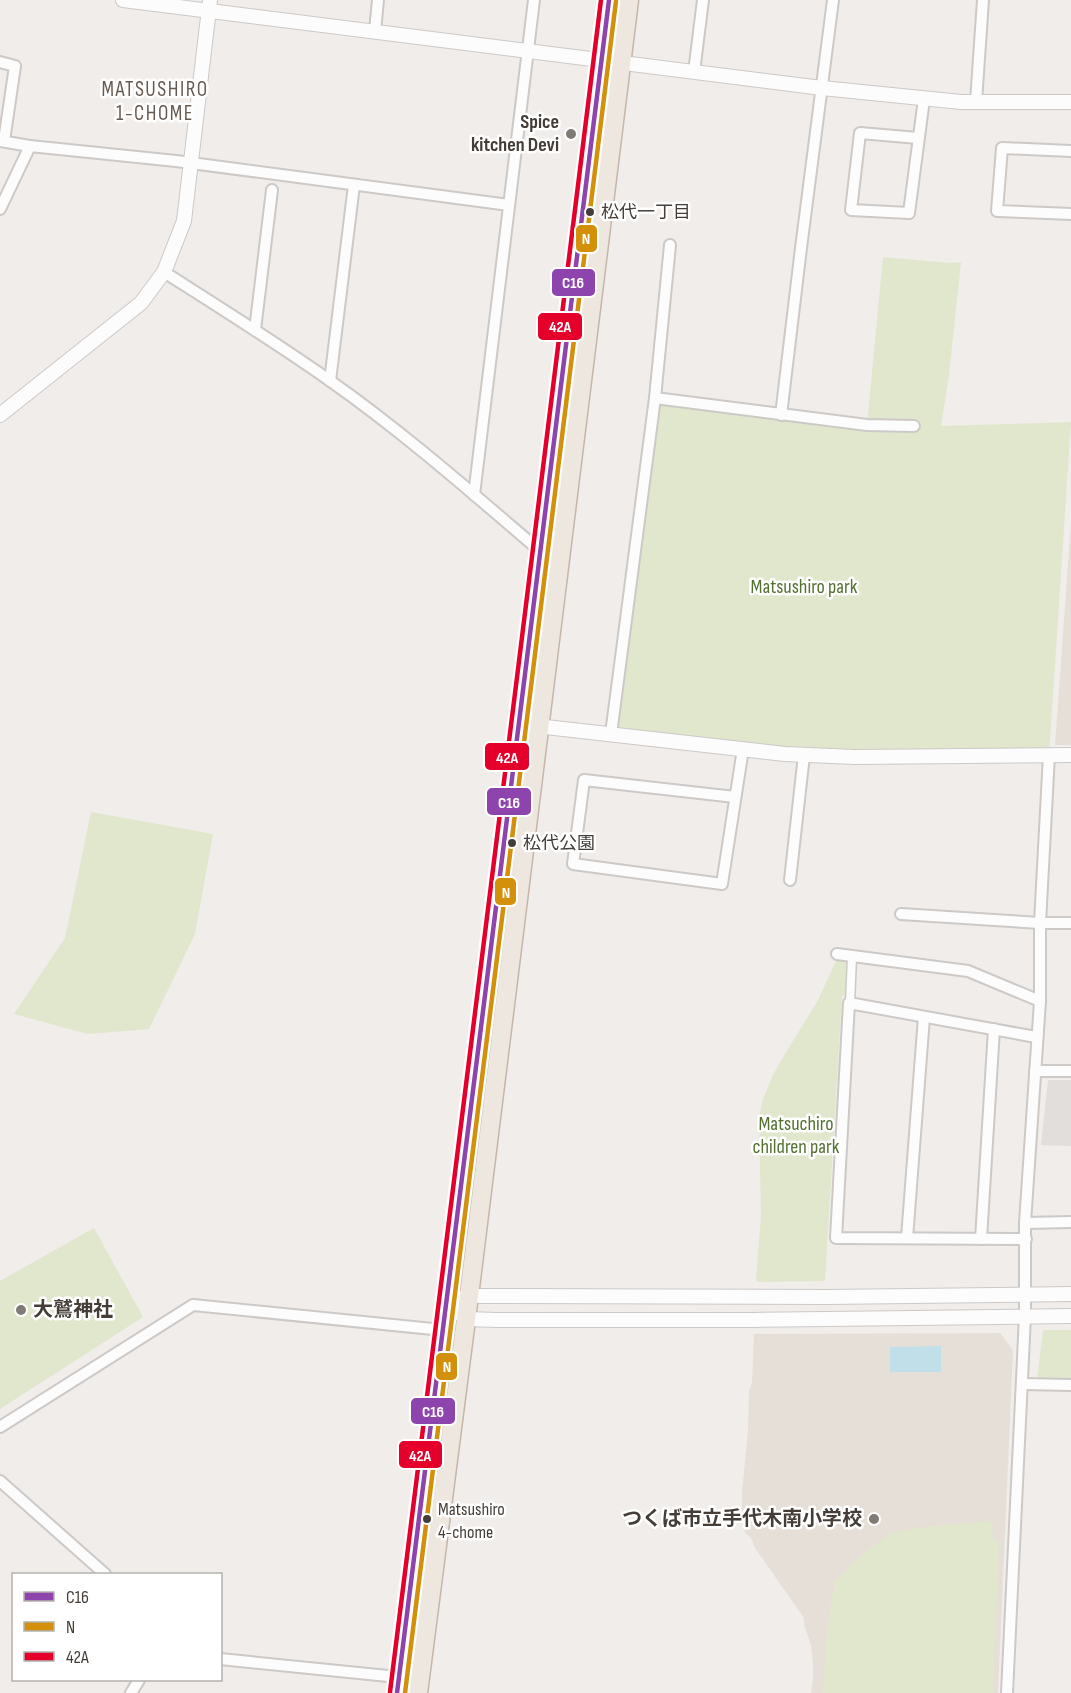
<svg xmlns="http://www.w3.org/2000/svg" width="1071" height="1693" viewBox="0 0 1071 1693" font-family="'Sofia Sans Condensed','Noto Sans JP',sans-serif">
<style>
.education{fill:#e6dfd7}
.green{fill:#e1e7cd}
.parking{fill:#e1dedc}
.water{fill:#c0dfe9}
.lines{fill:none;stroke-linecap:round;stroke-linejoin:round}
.pedestrian-casing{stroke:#ccc9c7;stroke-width:11}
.minor-casing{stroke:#ccc9c7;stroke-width:14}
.tertiary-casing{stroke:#ccc9c7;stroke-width:16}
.trunk-casing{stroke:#c5b6a9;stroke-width:21}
.pedestrian{stroke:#fdfcfc;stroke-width:8}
.minor{stroke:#fdfcfc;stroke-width:10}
.tertiary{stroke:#fdfcfc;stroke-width:14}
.trunk{stroke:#ede7e0;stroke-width:18}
.bus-1-casing{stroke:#fff;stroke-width:9}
.bus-2-casing{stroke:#fff;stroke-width:9}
.bus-3-casing{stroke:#fff;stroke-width:9}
.bus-1{stroke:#8e44ad;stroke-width:4.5}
.bus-2{stroke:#d3910b;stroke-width:4.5}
.bus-3{stroke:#e4002b;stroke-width:4.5}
.poi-dot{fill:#817b76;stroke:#fff;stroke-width:2}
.bus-dot{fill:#453e38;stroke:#fff;stroke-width:2}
.labels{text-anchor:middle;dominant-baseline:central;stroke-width:5;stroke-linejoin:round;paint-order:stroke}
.bus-label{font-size:18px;fill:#453e38;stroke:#fff;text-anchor:start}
.poi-label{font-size:20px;font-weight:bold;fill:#453e38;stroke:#fff;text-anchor:end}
.park-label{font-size:20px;fill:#537131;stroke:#fff}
.neighbourhood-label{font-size:21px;letter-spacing:1.5px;fill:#675a50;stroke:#fff}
.line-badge{stroke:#fff;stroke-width:2}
.badge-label{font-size:16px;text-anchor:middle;font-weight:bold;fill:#fff}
</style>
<rect width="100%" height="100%" fill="#f0edea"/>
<g class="education">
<path d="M1071 522V745H1055Z"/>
<path d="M1000 1333 1013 1350 998 1693H811L813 1679V1665L811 1645 804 1625V1618L755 1548 751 1538 745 1533 742 1506V1493L748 1430 749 1392 752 1382 754 1334Z"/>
</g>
<g class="green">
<path d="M883 257 949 263 961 262 949 375 941 426 1071 422 1049 755 855 757 611 734 655 398 867 425Z"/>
<path d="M91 812 213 834 195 934 149 1029 88 1034 14 1014 65 938Z"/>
<path d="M837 959 848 960 845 995 842 996 825 1281 757 1282 756 1279 761 1217 759 1117 763 1099 773 1075 788 1049 817 1002Z"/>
<path d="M94 1228 143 1317 0 1409V1281Z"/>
<path d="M1043 1330H1071V1380H1037Z"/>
<path d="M992 1521 993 1540 999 1542 993 1693H823L826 1642 834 1583 859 1557 891 1533 923 1527Z"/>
</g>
<path class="parking" d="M1048 1080H1071V1146L1041 1145Z"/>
<path class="water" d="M941 1346V1372H890V1347Z"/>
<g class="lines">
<g class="pedestrian-casing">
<path id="pedestrian" d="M850 1003 852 957"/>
</g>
<g class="minor-casing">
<g id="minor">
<path d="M375 31 378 0"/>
<path d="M0 62 15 66 4 141"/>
<path d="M694 72 703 0"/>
<path d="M976 102 983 0"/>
<path d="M918 138 860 133 851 210 909 213 924 99"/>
<path d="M0 141 30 146 176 161 509 205"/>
<path d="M1071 151 1002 148 997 211 1071 214"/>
<path d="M0 209 30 146"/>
<path d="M164 272C219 307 275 342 329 380 403 432 471 492 539 550"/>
<path d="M255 330 272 190"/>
<path d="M330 381 354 185"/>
<path d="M655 398 670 245"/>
<path d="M781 415 801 248 833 0"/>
<path d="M474 495 534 0"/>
<path d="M611 734 655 398 867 425 914 426"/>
<path d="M735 797 584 780 573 864 722 884 743 749"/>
<path d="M790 880 804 755"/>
<path d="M901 914 1040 923H1071"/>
<path d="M837 954 968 971 1040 1001"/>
<path d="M1035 1071H1071"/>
<path d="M1025 1223 1071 1222"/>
<path d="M907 1238 924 1017"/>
<path d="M981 1239 994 1029"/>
<path d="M1026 1239 836 1238 849 1003 1036 1037"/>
<path d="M1022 1384 1071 1385"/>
<path d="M0 1427 193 1305 443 1330"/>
<path d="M0 1481 105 1574"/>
<path d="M220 1659 398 1677"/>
<path d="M131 1693 139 1680"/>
<path d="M1007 1693 1025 1316V1223L1040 1001V923L1049 755"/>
</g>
</g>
<g class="tertiary-casing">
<g id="tertiary">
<path d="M123 0 822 88 961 102H1071"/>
<path d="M0 415 141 303 164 272 184 221 210 0"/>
<path d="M519 724 785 754 855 757 1071 755"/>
<path d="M447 1303 466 1319 497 1320H752L1071 1316"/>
<path d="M447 1303 469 1296 826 1297 1071 1294"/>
</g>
</g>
<g class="trunk-casing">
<g id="trunk">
<path d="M397 1693 439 1369 452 1253 465 1157 539 550 609 0"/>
<path d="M418 1693 469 1296 629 0"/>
</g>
</g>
<use href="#pedestrian" class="pedestrian"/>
<use href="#minor" class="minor"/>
<use href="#tertiary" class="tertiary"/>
<use href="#trunk" class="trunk"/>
<g class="bus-1-casing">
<path id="bus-1" d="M397 1693C470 1129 537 564 609 0"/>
</g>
<g class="bus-2-casing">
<path id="bus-2" d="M405 1693C478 1129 545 565 616 1"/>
</g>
<g class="bus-3-casing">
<path id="bus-3" d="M390 1692C463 1128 530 564 601 0"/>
</g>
<use href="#bus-1" class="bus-1"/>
<use href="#bus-2" class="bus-2"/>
<use href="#bus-3" class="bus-3"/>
</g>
<g class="poi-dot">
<circle cx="571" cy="134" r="6"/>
<circle cx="21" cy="1310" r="6"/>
<circle cx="874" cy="1519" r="6"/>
</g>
<g class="bus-dot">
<circle cx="590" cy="212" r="5"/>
<circle cx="512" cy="843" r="5"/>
<circle cx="427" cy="1519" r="5"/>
</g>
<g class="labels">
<g class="bus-label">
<text x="601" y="212">松代一丁目</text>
<text x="523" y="843">松代公園</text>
<text x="438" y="1509">Matsushiro<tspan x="438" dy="23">4-chome</tspan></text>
</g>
<g class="poi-label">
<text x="559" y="122">Spice<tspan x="559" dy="23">kitchen Devi</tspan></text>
<text x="33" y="1310" text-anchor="start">大鷲神社</text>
<text x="862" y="1519">つくば市立手代木南小学校</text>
</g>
<g class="park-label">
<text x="804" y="587">Matsushiro park</text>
<text x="796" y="1124">Matsuchiro<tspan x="796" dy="23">children park</tspan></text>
</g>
<g class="neighbourhood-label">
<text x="155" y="89">MATSUSHIRO<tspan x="155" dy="24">1-CHOME</tspan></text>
</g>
</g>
<g class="line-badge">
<rect x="575" y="224" width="23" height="29" rx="6" fill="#d3910b"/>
<rect x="551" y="268" width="45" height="29" rx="6" fill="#8e44ad"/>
<rect x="537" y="312" width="46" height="29" rx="6" fill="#e4002b"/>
<rect x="484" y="742" width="46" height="29" rx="6" fill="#e4002b"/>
<rect x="486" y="787" width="46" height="29" rx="6" fill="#8e44ad"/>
<rect x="494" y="877" width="23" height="29" rx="6" fill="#d3910b"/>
<rect x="435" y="1352" width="23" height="29" rx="6" fill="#d3910b"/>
<rect x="410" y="1397" width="46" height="28" rx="6" fill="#8e44ad"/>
<rect x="398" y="1440" width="45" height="29" rx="6" fill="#e4002b"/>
</g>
<g class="badge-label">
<text x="586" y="244">N</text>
<text x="573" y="288">C16</text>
<text x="560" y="332">42A</text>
<text x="507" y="763">42A</text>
<text x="509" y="808">C16</text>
<text x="506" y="898">N</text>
<text x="447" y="1372">N</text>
<text x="433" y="1417">C16</text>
<text x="420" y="1461">42A</text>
</g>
<rect x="12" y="1573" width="210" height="108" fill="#ffffff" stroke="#b5b2af" stroke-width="1.5"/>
<rect x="24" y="1592" width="30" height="9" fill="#8e44ad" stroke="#b5b2af" stroke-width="1.5"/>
<text x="66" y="1603" font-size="18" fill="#453e38">C16</text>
<rect x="24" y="1622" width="30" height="9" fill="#d3910b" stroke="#b5b2af" stroke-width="1.5"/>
<text x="66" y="1633" font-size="18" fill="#453e38">N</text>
<rect x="24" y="1652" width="30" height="9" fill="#e4002b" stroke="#b5b2af" stroke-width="1.5"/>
<text x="66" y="1663" font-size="18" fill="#453e38">42A</text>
</svg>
